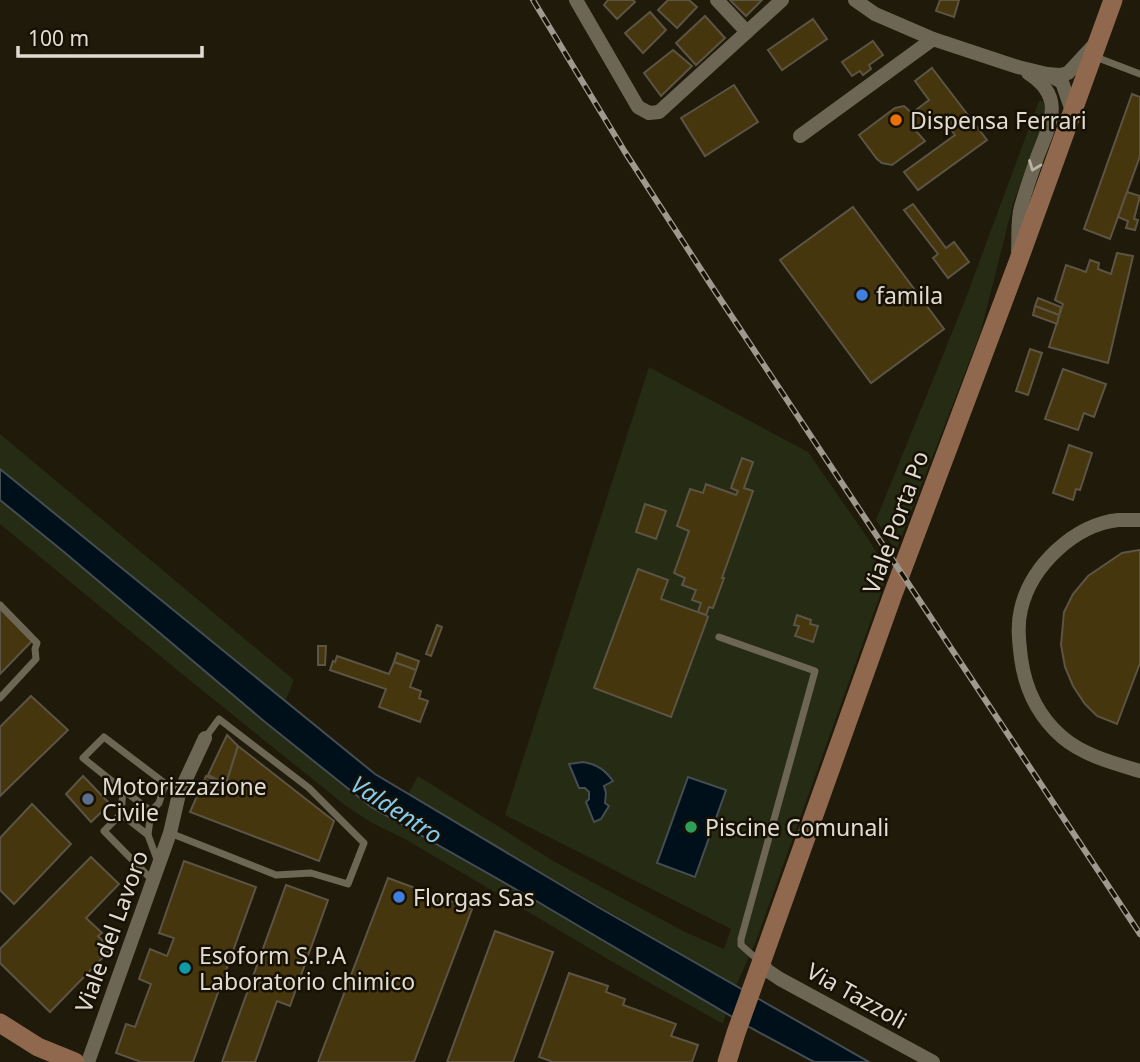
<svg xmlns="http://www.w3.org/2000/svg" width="1140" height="1062" viewBox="0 0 1140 1062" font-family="'Noto Sans',sans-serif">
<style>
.green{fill:#262b14}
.water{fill:#00101a;stroke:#444d52;stroke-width:2}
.building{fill:#45360d;stroke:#5c5444;stroke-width:2}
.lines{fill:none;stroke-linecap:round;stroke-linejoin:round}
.lane{stroke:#6d6655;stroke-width:7}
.street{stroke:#6d6655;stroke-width:14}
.secondary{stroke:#8f684d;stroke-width:19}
.rail-casing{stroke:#9e988d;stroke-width:6}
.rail{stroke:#171104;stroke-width:3.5;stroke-dasharray:10;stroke-linecap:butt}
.oneway{stroke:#b8b3a7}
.food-dot{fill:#e8710a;stroke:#171104;stroke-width:2.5}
.shop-dot{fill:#3f7fe0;stroke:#171104;stroke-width:2.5}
.service-dot{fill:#5c6f8a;stroke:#171104;stroke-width:2.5}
.leisure-dot{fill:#2e9e5b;stroke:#171104;stroke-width:2.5}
.culture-dot{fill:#0f9aa8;stroke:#171104;stroke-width:2.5}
.labels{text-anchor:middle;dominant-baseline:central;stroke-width:5;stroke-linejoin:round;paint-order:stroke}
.poi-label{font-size:23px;fill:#e1dcd3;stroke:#171104;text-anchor:start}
.street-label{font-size:23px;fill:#e1dcd3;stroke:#171104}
.water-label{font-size:24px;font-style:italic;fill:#83caf0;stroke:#171104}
</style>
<rect width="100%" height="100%" fill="#201a0b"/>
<g class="green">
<path d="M1039 101H1043L1045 113 1044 120 1014 201 980 334 896 551 876 520 964 303Z"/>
<path d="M649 367 808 452 869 540 888 573 756 941 736 986 408 794 418 776 555 862 685 932 724 949 731 929 505 815Z"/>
<path d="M0 434 294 680 285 702 0 469Z"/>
<path d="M0 500 64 552 265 722 371 807 533 899 726 1013 723 1024 611 961 405 839 372 823 346 806 182 674 0 524Z"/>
</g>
<g class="water">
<path d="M0 469 375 774 598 907 869 1062H814L751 1028 533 899 371 807 265 722 64 552 0 500Z"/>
<path d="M583 762C597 764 605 770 613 781L604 786 606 793 605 803 609 806 601 819 594 822 586 802 589 799V792L585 788H579L569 764Z"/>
<path d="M688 777 726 790 695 877 657 863Z"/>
</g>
<g class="building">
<path d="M608 0H633L635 2 617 19 604 5Z"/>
<path d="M668 0H689L697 7 677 28 658 10Z"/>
<path d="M730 0H762L746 16Z"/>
<path d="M940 0H959L954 17 936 11Z"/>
<path d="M650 12 666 30 643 53 625 33Z"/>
<path d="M705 16 725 38 696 65 676 43Z"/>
<path d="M813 19 827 39 782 70 768 50Z"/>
<path d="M873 41 883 55 869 65 871 69 863 75 860 71 852 76 842 62Z"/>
<path d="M673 50 692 66 661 96 644 73Z"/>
<path d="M932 68 987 140 918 190 904 172 955 135 940 115 916 131 925 141 892 165 882 163 877 159 859 135 895 108 904 106 912 113 929 100 915 81Z"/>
<path d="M734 85 758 122 705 156 681 118Z"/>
<path d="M1132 94 1140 97V156L1110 239 1084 229Z"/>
<path d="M1127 192 1140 196 1134 219 1138 220 1135 230 1126 228 1128 221 1118 217Z"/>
<path d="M913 204 946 248 954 242 969 262 948 278 933 258 938 254 904 210Z"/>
<path d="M853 207 944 329 871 383 780 260Z"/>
<path d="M1117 253 1133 256 1108 363 1049 347 1063 304 1055 300 1066 265 1086 272 1090 260 1099 263 1098 269 1111 274Z"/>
<path d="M1038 298 1061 307 1059 315 1035 306Z"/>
<path d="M1035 306 1059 315 1057 324 1033 315Z"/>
<path d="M1030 349 1042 353 1028 395 1016 391Z"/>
<path d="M1063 369 1106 384 1094 417 1084 413 1078 430 1045 419Z"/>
<path d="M1069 445 1092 453 1080 490 1076 489 1073 500 1053 493Z"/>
<path d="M742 458 753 462 744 488 753 491 722 578H724L713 608 709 607 706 615 698 612 701 603 692 600 696 590 682 585 685 578 674 573 689 531 677 526 690 489 703 493 706 484 736 495 738 491 731 488Z"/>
<path d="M645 504 666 511 656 539 636 532Z"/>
<path d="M1139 550H1140V663L1117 724 1097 716 1085 704 1073 686 1065 667 1061 645 1064 612 1073 594 1088 576 1122 553Z"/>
<path d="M638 569 668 580 661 599 706 615 708 617 671 717 594 688Z"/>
<path d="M0 607 33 640 0 674Z"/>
<path d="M797 615 811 620 810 624 818 626 813 642 795 636 799 626 794 625Z"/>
<path d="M437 625 442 627 431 656 426 654Z"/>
<path d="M318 646H326L325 665H318Z"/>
<path d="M397 653 419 661 416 670 394 662Z"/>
<path d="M337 656 389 674 394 662 416 670 410 687 421 691 419 698 428 701 420 722 379 707 386 689 330 670 333 661 335 662Z"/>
<path d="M31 696 68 730 0 796V727Z"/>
<path d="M227 735 238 746 226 784 208 775Z"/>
<path d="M238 746 334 821 319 861 190 812 206 776 226 784Z"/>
<path d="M83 776 110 804 91 822 66 794Z"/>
<path d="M32 804 71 844 14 904 0 890V838Z"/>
<path d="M91 857 119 884 86 918 102 933 98 936 111 949 50 1012 0 963V949Z"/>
<path d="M184 861 256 887 193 1062H141L116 1053 126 1024 135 1027 151 984 139 979 150 949 167 956 174 938 159 933Z"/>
<path d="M388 878 472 909 414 1062H318Z"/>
<path d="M286 885 328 900 290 1006 277 1001 255 1062H222Z"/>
<path d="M495 931 553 952 513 1062H447Z"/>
<path d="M569 973 608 986 606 992 625 999 623 1005 676 1024 671 1036 698 1045 692 1062H553L539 1057Z"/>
</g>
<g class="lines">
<g class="lane">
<path d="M1093 56 1140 74"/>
<path d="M0 605 37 643 35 649 36 659 0 698"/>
<path d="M719 637 815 671 741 939V945L759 961"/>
<path d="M123 790 151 811 148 835"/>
<path d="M151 811 159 803 165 784"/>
<path d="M121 814 148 835 158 862"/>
<path d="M170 833 276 875 311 873 348 884 364 843 309 788 219 719 205 738"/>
<path d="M153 881 104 831 121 814 123 790 83 758 104 737 179 794"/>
</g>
<g class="street">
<path d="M576 0 638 107 649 113 659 112 782 0"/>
<path d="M717 0 747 32"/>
<path d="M855 0 875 14 933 39 1018 67 1047 74 1060 75 1068 73 1093 46"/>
<path d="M1047 74 1062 82 1072 111"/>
<path d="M800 136 933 39"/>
<path d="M1018 251C1019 237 1017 221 1021 207 1026 189 1032 172 1038 155 1051 122 1065 96 1028 73"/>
<path d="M1140 520C1133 520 1126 520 1118 520 1074 525 1031 566 1021 609 1017 625 1019 642 1021 658 1025 688 1038 716 1062 737 1083 755 1113 763 1140 771"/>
<path d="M762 964 768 971 780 979 933 1062"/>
<path d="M88 1062 170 833 179 794 205 738"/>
</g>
<g class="secondary">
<path d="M0 1023 38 1047 75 1062"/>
<path d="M727 1062 736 1033 893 594 1018 262 1113 0"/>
</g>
<g class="rail-casing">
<path id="rail" d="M533 0 625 152 711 285 1140 934"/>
</g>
<use href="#rail" class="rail"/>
</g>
<defs><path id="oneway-chevron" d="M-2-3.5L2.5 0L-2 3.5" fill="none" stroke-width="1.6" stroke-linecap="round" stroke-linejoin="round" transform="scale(1.75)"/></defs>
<use class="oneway" href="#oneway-chevron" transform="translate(1034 166) rotate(111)"/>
<circle class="food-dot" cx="896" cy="120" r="7"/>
<g class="shop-dot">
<circle cx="862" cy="295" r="7"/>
<circle cx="399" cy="897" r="7"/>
</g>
<circle class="service-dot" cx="88" cy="799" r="7"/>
<circle class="leisure-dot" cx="691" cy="827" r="7"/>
<circle class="culture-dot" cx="185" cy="968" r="7"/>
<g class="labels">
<g class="poi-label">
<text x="910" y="120">Dispensa Ferrari</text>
<text x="876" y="295">famila</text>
<text x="102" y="786">Motorizzazione<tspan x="102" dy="26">Civile</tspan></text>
<text x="705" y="827">Piscine Comunali</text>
<text x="413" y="897">Florgas Sas</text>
<text x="199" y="955">Esoform S.P.A<tspan x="199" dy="26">Laboratorio chimico</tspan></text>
</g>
<g class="street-label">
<text transform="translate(895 522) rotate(-70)">Viale Porta Po</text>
<text transform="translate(111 931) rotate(-70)">Viale del Lavoro</text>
<text transform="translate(857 995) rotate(29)">Via Tazzoli</text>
</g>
<g class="water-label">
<text transform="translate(397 809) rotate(33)">Valdentro</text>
</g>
</g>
<path d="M18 46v10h184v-10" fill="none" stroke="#e1dcd3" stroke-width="3.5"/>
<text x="28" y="46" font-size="21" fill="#e1dcd3" stroke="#171104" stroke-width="5" paint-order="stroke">100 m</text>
</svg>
